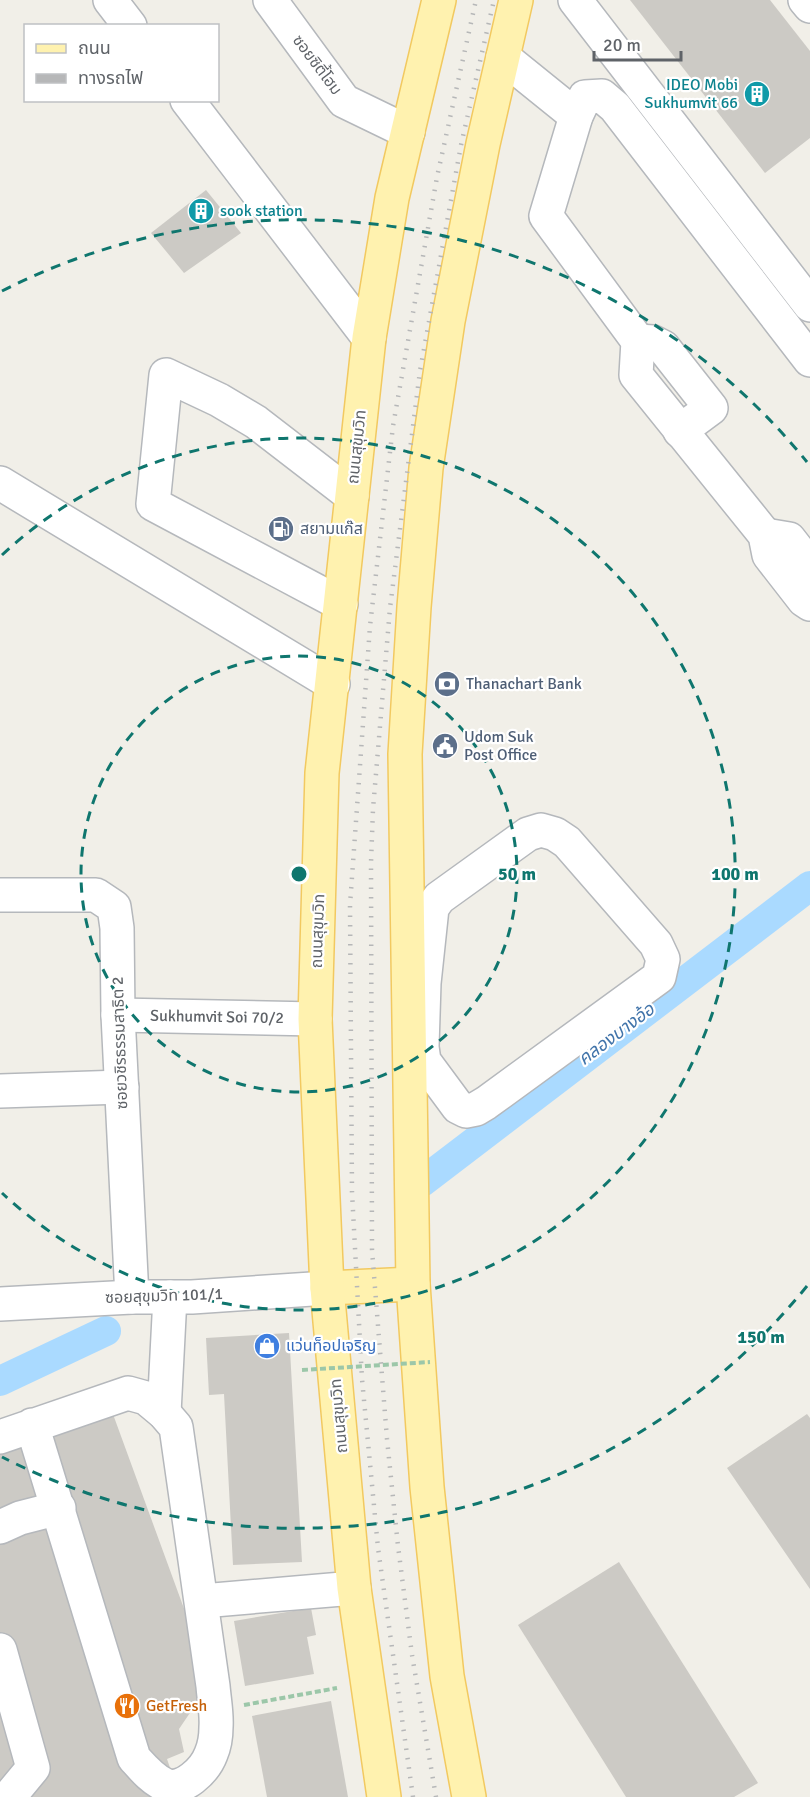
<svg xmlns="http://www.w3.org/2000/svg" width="810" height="1797" viewBox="0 0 810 1797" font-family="Signika,'Noto Sans Thai',sans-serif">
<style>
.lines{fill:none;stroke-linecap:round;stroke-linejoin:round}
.canal{stroke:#aadaff;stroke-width:30}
.building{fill:#cccac5}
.minor-casing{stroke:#b5b8bc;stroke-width:36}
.major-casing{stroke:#f2c960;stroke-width:36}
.path{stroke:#9cc7a9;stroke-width:4;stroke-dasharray:6 3;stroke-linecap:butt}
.minor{stroke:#fff;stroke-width:33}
.major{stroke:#fff2af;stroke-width:33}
.rail{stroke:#b6b7b8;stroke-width:4.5;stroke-dasharray:1.5 8;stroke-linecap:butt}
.path-bridge{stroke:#9cc7a9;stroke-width:4;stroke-dasharray:6 3;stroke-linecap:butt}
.ring{fill:none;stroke:#0f766e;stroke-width:3;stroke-dasharray:10 8}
.labels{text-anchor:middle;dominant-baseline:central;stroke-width:4.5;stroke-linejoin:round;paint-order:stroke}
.street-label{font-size:16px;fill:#5f6368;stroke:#fff}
.culture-label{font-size:16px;fill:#0d838f;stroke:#fff;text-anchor:end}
.service-label{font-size:16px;fill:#4e5e75;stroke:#fff;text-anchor:start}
.shop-label{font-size:16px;fill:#366cbe;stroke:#fff;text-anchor:start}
.food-label{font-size:16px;fill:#c56008;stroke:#fff;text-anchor:start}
.water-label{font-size:18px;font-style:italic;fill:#4174aa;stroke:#fff}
.centre{fill:#0f766e;stroke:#fff;stroke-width:3}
.ring-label{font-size:18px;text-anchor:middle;font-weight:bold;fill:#0f766e;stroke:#fff;stroke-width:4.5;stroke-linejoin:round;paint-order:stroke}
</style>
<rect width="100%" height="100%" fill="#f1efe8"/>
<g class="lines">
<g class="canal">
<path d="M422 1182 810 886"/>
<path d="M0 1381 106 1331"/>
</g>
</g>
<g class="building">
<path d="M630 0H770L810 51V138L765 173Z"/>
<path d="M206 190 241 233 184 273 151 233Z"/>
<path d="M289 1333 302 1562 233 1565 224 1394 209 1395 206 1338Z"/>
<path d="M110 1406 190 1625 200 1698 179 1729 184 1752 167 1759 180 1797H0V1446Z"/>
<path d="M807 1414 810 1418V1589L727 1468Z"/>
<path d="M619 1562 758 1783 734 1797H626L518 1625Z"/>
<path d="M311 1608 316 1635 307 1637 314 1674 245 1686 234 1621Z"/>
<path d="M331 1701 348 1797H267L252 1716Z"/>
</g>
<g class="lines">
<g class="minor-casing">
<g id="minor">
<path d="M110 0 130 26"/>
<path d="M270 0 344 101 408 132"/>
<path d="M575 0 810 305"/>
<path d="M805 0 810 6"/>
<path d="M503 57 576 116"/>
<path d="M187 100 369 338"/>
<path d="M638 341 653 342 663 347 711 408 680 431"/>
<path d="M810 360 615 107 602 96 585 97 576 116 546 216 638 341 636 375 765 535 769 555 804 600 810 604"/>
<path d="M0 483 333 684"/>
<path d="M765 535 789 539 810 566"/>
<path d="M341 604 153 504 166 375 219 400 256 422 352 496"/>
<path d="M541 830 555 834 567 842 656 944 663 959 659 977 486 1103 476 1109 466 1111 458 1107 424 1061 422 1047 424 983 432 908 439 898 528 834Z"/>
<path d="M0 895H96L114 907 117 928 118 1015 132 1297"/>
<path d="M118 1015 315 1019"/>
<path d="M0 1091 122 1087"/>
<path d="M0 1304 132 1297H192L327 1288"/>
<path d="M164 1413 170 1297"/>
<path d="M0 1437 128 1393 146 1398 164 1413 176 1427 213 1686C214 1699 217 1714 216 1727 216 1735 214 1747 211 1754 205 1770 183 1792 165 1785 152 1779 143 1768 134 1758L32 1425"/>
<path d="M0 1527 20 1518 59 1508"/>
<path d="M202 1601 354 1588"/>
<path d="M0 1650 33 1768 9 1797"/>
</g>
</g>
<g class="major-casing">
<g id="major">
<path d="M327 1288 413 1284"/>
<path d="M384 1797 354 1588 327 1288 315 1019 322 773 369 338 392 198 439 0"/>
<path d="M469 1797 447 1676 427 1487 413 1284 405 754 414 607 426 468 448 321 483 144 516 0"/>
</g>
</g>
<path class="path" d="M244 1705 337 1688"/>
<use href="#minor" class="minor"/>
<use href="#major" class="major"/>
<g class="rail">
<path d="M413 1797 378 1548 362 1379 352 1192 350 905 370 626 393 426 437 177 476 0"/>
<path d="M436 1797 412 1655 398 1546 387 1439 372 1250 371 863 373 809 390 608 420 371 461 145 494 0"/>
</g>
<path class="path-bridge" d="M302 1370 430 1362"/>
</g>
<g class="ring">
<circle cx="299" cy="874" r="218"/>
<path d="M2 555A436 436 0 1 1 2 1193"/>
<path d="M807 1286A654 654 0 0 1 2 1457M2 291A654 654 0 0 1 807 462"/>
</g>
<defs>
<g id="building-disc" transform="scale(1.35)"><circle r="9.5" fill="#0f9aa8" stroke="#fff"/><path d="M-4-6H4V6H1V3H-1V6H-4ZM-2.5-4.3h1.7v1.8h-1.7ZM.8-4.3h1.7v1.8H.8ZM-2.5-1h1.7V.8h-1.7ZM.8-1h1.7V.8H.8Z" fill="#fff"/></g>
<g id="fuel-disc" transform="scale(1.35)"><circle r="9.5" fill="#5c6f8a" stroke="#fff"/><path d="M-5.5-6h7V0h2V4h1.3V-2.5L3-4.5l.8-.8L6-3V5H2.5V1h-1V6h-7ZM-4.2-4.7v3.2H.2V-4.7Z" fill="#fff"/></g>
<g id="bank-disc" transform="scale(1.35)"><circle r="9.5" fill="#5c6f8a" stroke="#fff"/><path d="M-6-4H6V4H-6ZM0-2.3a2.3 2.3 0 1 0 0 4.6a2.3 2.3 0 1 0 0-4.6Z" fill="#fff"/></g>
<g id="civic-disc" transform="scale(1.35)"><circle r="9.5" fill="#5c6f8a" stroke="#fff"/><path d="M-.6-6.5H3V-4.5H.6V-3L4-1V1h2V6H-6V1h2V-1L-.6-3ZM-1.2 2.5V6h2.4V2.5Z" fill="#fff"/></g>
<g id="shop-disc" transform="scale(1.35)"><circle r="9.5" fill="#3f7fe0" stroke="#fff"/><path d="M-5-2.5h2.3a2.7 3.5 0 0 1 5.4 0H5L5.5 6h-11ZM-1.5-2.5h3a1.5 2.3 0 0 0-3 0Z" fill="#fff"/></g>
<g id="restaurant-disc" transform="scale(1.35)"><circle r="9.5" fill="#e8710a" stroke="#fff"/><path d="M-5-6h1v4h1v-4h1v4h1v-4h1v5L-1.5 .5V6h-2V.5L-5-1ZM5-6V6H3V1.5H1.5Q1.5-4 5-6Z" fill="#fff"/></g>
</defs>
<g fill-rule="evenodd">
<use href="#building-disc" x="757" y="94"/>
<use href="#building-disc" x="201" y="211"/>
<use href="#fuel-disc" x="281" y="529"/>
<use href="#bank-disc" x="447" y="684"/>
<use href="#civic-disc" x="445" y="746"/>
<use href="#shop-disc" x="267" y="1346"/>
<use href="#restaurant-disc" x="127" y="1706"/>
</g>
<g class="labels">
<g class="street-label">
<text transform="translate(317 65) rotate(53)">ซอยซิตี้โฮม</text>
<text transform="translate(357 447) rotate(-84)">ถนนสุขุมวิท</text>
<text transform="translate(318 931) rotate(-88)">ถนนสุขุมวิท</text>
<text transform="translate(217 1017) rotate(1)">Sukhumvit Soi 70/2</text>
<text transform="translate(120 1043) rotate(-92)">ซอยวชิรธรรมสาธิต 2</text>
<text transform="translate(164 1296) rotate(-2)">ซอยสุขุมวิท 101/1</text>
<text transform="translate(339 1416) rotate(-95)">ถนนสุขุมวิท</text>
</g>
<g class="culture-label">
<text x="738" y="85">IDEO Mobi<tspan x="738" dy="18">Sukhumvit 66</tspan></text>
<text x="220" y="211" text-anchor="start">sook station</text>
</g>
<g class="service-label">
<text x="300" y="529">สยามแก๊ส</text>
<text x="466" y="684">Thanachart Bank</text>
<text x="464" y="737">Udom Suk<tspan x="464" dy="18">Post Office</tspan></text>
</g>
<g class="shop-label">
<text x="286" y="1346">แว่นท็อปเจริญ</text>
</g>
<g class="food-label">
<text x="146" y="1706">GetFresh</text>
</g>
<g class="water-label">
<text transform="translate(616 1034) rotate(-37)">คลองบางอ้อ</text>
</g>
</g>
<circle cx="299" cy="874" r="9" class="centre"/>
<g class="ring-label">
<text x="517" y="880">50 m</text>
<text x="735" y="880">100 m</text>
<text x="761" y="1343">150 m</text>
</g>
<rect x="24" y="24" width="195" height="78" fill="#ffffff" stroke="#bfc1c3" stroke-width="1.5"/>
<rect x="36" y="44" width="30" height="9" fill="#fff2af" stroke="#bfc1c3" stroke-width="1.5"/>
<text x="78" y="54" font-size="18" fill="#5f6368">ถนน</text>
<rect x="36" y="74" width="30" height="9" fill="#b6b7b8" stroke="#bfc1c3" stroke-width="1.5"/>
<text x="78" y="84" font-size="18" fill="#5f6368">ทางรถไฟ</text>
<path d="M594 51v9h87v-9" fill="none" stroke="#5f6368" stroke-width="3"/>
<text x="603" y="51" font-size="18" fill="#5f6368" stroke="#ffffff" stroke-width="4.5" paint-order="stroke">20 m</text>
</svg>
